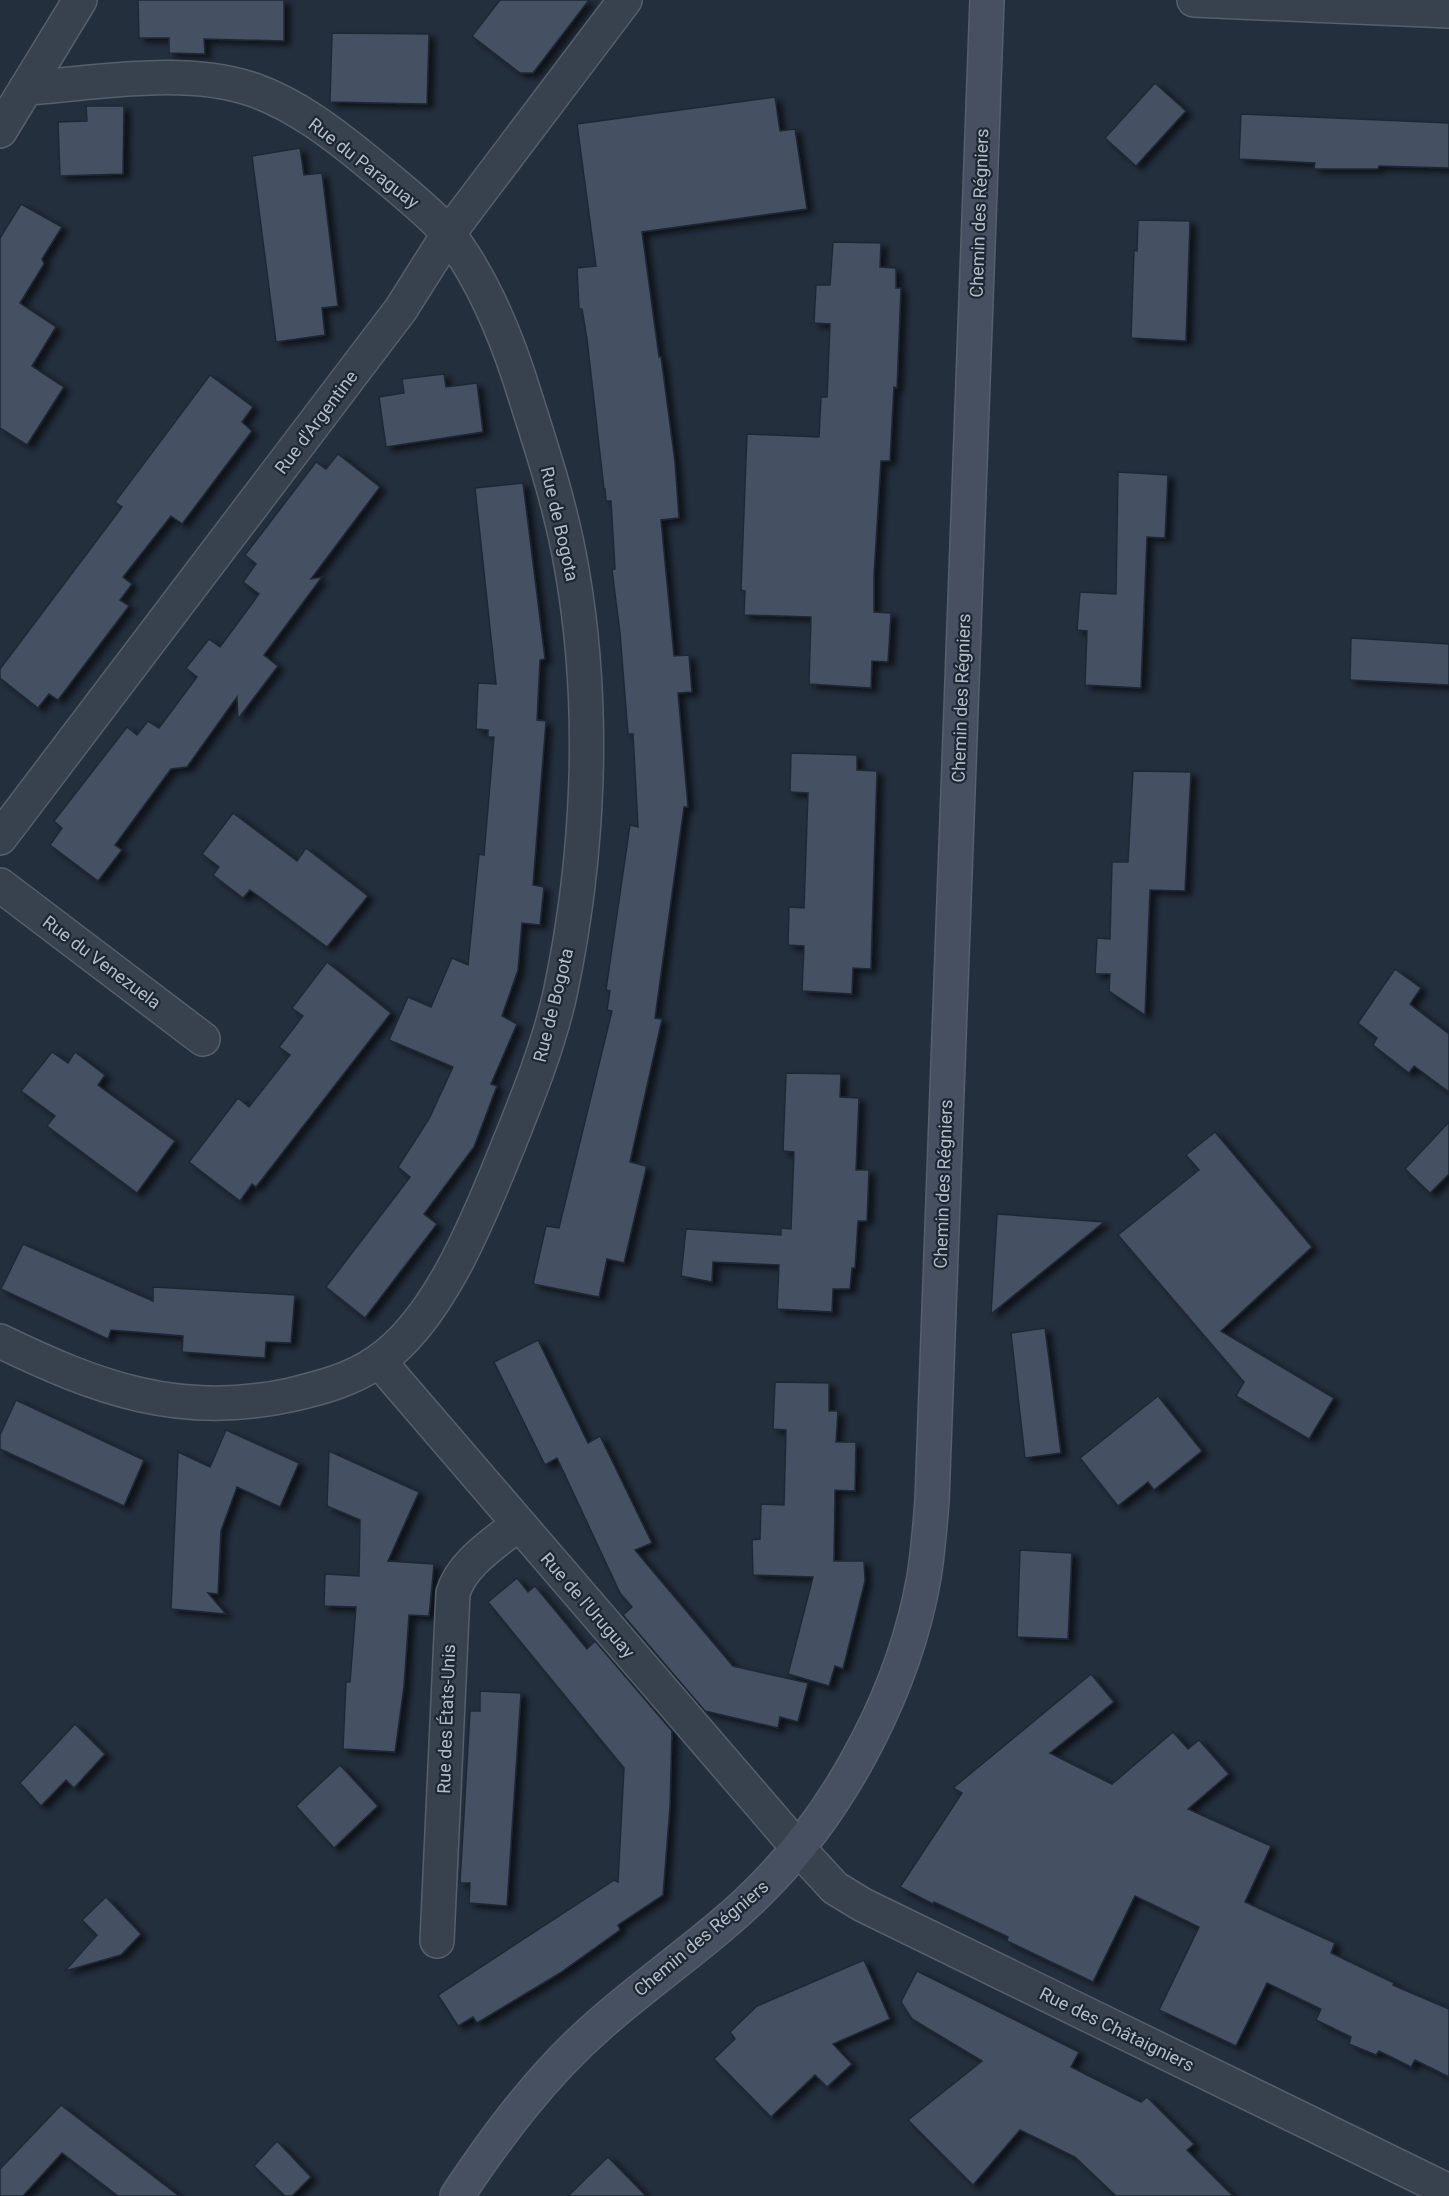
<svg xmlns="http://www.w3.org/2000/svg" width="1449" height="2196" viewBox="0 0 1449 2196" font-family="Roboto,sans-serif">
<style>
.building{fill:#455162;stroke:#1f2835;stroke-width:1.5;filter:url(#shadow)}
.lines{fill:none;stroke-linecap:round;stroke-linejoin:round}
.minor-casing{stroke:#565f6c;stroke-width:36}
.tertiary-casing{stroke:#565f6c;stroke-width:36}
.secondary-casing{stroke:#565f6c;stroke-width:36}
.minor{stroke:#38414e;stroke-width:33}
.tertiary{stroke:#38414e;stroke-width:33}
.secondary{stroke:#465061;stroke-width:33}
.labels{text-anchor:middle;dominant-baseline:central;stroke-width:4.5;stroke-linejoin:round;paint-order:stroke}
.street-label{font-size:18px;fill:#b4bcc9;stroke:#1d2633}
</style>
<defs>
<filter id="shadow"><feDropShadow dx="6" dy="4" stdDeviation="3" flood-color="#0009"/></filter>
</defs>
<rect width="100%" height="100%" fill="#242f3e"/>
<g class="building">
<path d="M138 0H284V41L204 39 205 54 169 53V38H139Z"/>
<path d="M500 0H589L533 73H520L472 36Z"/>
<path d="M332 33 429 34 427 104 330 102Z"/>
<path d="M1155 83 1186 111 1136 166 1105 138Z"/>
<path d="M775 97 780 131 795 129 807 209 642 232 659 357H661L675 462 679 518 661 520 674 656 689 655 692 692 678 693 688 807H684L655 1018 662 1019 630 1162 646 1166V1169L624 1263 607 1259 599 1297 533 1284 546 1226 559 1228 612 1011 607 1010 610 991 606 990 630 825 638 827 633 734H628L620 633 612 570 615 569 611 501H606L605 489H604L587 339 582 309H579L577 268 596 266 577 124Z"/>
<path d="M86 106H124L123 174 60 176 58 122 87 121Z"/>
<path d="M1241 114 1449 123V168L1379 166 1378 169H1314L1315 163 1239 159Z"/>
<path d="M300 148 304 175 322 173 338 306 322 308 325 335 276 342 252 156Z"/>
<path d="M21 204 62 227 42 259 44 264 20 303 56 327 32 366 64 387 27 445 0 428V238Z"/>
<path d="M1138 220 1190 221 1186 341 1131 338 1134 250 1137 251Z"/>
<path d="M833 242 881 243 880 267 896 268V288H901L897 388 894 387 890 461H881L874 575V612L891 613 888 662 872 661 871 688 809 684 811 617 744 615 745 591 741 590 747 434 819 437 821 397H827L830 324 814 323 816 285H830Z"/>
<path d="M444 374 446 387 477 383 483 432 386 447 379 397 404 393 402 379Z"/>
<path d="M210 375 253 407 242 422 252 431 182 524 171 516 123 577 132 584 120 600 129 606 58 700 49 694 38 708 0 678V669L122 507 115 502Z"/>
<path d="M338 454 380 487 311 579 322 577 264 655 278 666 238 719 237 697 187 767 171 769 115 845 122 850 98 881 50 845 62 828 54 821 127 727 137 735 148 721 159 728 197 677 186 668 209 639 220 647 259 594 243 582 256 564 245 555 316 462 326 469Z"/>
<path d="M1118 472 1168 475 1165 538 1147 537 1141 688 1085 685 1087 631 1077 630 1080 592 1116 594Z"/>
<path d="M523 483 545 659 540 660 537 720 546 721 533 885 544 887 540 925 522 923 518 970 502 1016 517 1024 491 1084 497 1086 474 1147 424 1214 437 1224 365 1318 326 1287 410 1177 398 1167 429 1119 453 1067 389 1040 408 997 431 1007 452 958 468 965 479 854 484 855 494 737H488V730L476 729 478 683 496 684 475 488Z"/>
<path d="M1351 638 1449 644V685L1350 680Z"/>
<path d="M791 753 857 755V770L877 771 871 969 853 968 852 994 802 991 804 946 788 945 789 907 804 908 808 793 790 792Z"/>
<path d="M1133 771 1191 772 1185 891 1150 890 1145 1015 1109 991 1110 974H1095L1097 938 1110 939 1112 862H1128Z"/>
<path d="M233 813 297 861 306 848 368 896 327 947 250 890 243 898 213 875 219 867 202 854Z"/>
<path d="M327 962 391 1013 256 1187 252 1184 240 1201 189 1162 238 1098 249 1107 290 1055 279 1047 303 1016 292 1008Z"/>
<path d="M1395 969 1421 988 1410 1004 1449 1034V1092L1414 1066 1409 1073 1373 1045 1377 1038 1358 1023Z"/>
<path d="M52 1052 68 1063 75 1052 105 1075 98 1085 175 1141 137 1193 47 1126 55 1116 21 1091Z"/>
<path d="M786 1073 841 1074 840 1097 859 1098 856 1170H869L867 1221H858L855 1268H852L850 1289H833L832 1312 777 1309 779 1265 713 1262 712 1282 681 1276 686 1229 781 1235V1228L791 1229 794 1152 783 1151Z"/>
<path d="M1449 1122V1174L1430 1193 1405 1169Z"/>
<path d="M1215 1132 1312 1247 1221 1331 1334 1398 1309 1439 1236 1396 1244 1382 1118 1235 1199 1170 1186 1155Z"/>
<path d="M997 1214 1104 1222 991 1314Z"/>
<path d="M23 1244 153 1301V1287L295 1295 291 1343 266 1342 265 1358 182 1352 183 1336 111 1330 108 1339 1 1289Z"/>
<path d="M1045 1328 1061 1453 1025 1458 1011 1333Z"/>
<path d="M538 1340 588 1443 600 1436 652 1543 635 1550 733 1666 808 1683 798 1722 780 1717 778 1728 705 1711 623 1615 632 1607 620 1593 557 1458 545 1465 494 1362Z"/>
<path d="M775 1382 829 1383V1411H838L836 1442H856L855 1491 835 1490 834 1561H864L865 1581 843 1669 835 1666 829 1686 788 1674 813 1577 753 1575 752 1540 760 1539 761 1504 784 1505 786 1430 773 1429Z"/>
<path d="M1158 1396 1202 1451 1154 1490 1148 1482 1118 1506 1080 1458Z"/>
<path d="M16 1400 144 1460 124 1506 0 1449V1435Z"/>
<path d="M226 1430 299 1463 280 1507 237 1487 221 1531 218 1594 208 1593 226 1614 171 1609 178 1452 210 1467Z"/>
<path d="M329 1451 419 1492 388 1561 434 1564 429 1616 409 1615 404 1686 395 1752 343 1749 346 1682H350L356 1607 324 1606 325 1574 359 1576 360 1520 327 1506Z"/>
<path d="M1020 1550 1072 1553 1068 1639 1017 1637Z"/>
<path d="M517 1578 528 1592 535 1586 587 1649 595 1641 672 1731 670 1806 663 1895 618 1925 620 1930 560 1973 477 2023 473 2017 458 2026 438 1995 614 1880 618 1882 624 1768 488 1602Z"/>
<path d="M1091 1674 1114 1702 1050 1753 1112 1784 1173 1732 1188 1749 1199 1740 1229 1774 1188 1809 1271 1846 1245 1902 1335 1943 1331 1953 1394 1983 1393 1985 1449 2009V2077L1415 2060 1411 2067 1379 2051 1376 2055 1349 2044 1351 2037 1316 2020 1321 2009 1267 1983 1236 2046 1159 2010 1199 1927 1135 1896 1093 1982 1007 1941 1008 1937 934 1902 933 1904 900 1887 962 1793 953 1788Z"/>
<path d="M480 1691 521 1693 507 1906 469 1903 470 1883H460L470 1711H480Z"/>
<path d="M75 1724 105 1754 74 1788 66 1780 41 1806 20 1783Z"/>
<path d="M340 1765 378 1806 334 1848 296 1806Z"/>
<path d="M106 1897 141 1934 121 1955 65 1971 97 1935 82 1920Z"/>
<path d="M864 1960 890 2019 833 2044 852 2064 827 2087 815 2075 771 2117 714 2059 735 2039 730 2032 757 2006Z"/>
<path d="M917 1971 1079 2052 1071 2067 1141 2102 1147 2097 1194 2144 1187 2150 1233 2196H1116L1075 2157 1020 2130 973 2185 908 2120 982 2061 912 2019 901 2002Z"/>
<path d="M61 2105 179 2196H118L62 2153 23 2196H0V2169Z"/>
<path d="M277 2141 311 2177 292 2196H285L254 2166Z"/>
<path d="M608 2157 646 2196H568Z"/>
</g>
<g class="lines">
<g class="minor-casing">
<g id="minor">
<path d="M1194 0 1449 11"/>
<path d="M0 131 80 0"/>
<path d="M0 838 401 309 449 233 625 0"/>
<path d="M0 885 203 1039"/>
<path d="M0 1341C97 1388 180 1419 290 1395 320 1388 351 1380 377 1362 436 1323 476 1225 502 1161 524 1106 547 1052 560 994 589 857 596 708 572 570 562 511 544 455 526 399 511 349 492 300 464 256 458 248 453 238 446 231 424 207 393 183 368 162 334 134 296 105 254 90 185 66 98 83 26 88"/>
<path d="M379 1361 798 1848"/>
<path d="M437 1941 453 1593C462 1563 494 1544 518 1524"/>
</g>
</g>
<g class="tertiary-casing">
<path id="tertiary" d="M798 1848 835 1888 863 1905 1449 2191"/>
</g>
<g class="secondary-casing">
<path id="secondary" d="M457 2196C498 2134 543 2074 599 2025 654 1976 718 1935 769 1881 845 1802 905 1686 924 1577 928 1552 930 1526 932 1501L987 0"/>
</g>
<use href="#minor" class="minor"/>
<use href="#tertiary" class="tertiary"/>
<use href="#secondary" class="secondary"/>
</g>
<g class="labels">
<g class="street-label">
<text transform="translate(364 163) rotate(38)">Rue du Paraguay</text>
<text transform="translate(979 213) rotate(-88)">Chemin des Régniers</text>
<text transform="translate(316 422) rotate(-53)">Rue d'Argentine</text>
<text transform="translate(560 524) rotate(77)">Rue de Bogota</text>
<text transform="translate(961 698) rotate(-88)">Chemin des Régniers</text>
<text transform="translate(102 962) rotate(37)">Rue du Venezuela</text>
<text transform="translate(553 1005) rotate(-76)">Rue de Bogota</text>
<text transform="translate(943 1184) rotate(-88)">Chemin des Régniers</text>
<text transform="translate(588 1605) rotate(49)">Rue de l'Uruguay</text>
<text transform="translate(446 1719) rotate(-88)">Rue des États-Unis</text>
<text transform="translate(701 1938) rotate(-40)">Chemin des Régniers</text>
<text transform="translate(1117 2029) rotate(26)">Rue des Châtaigniers</text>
</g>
</g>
</svg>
